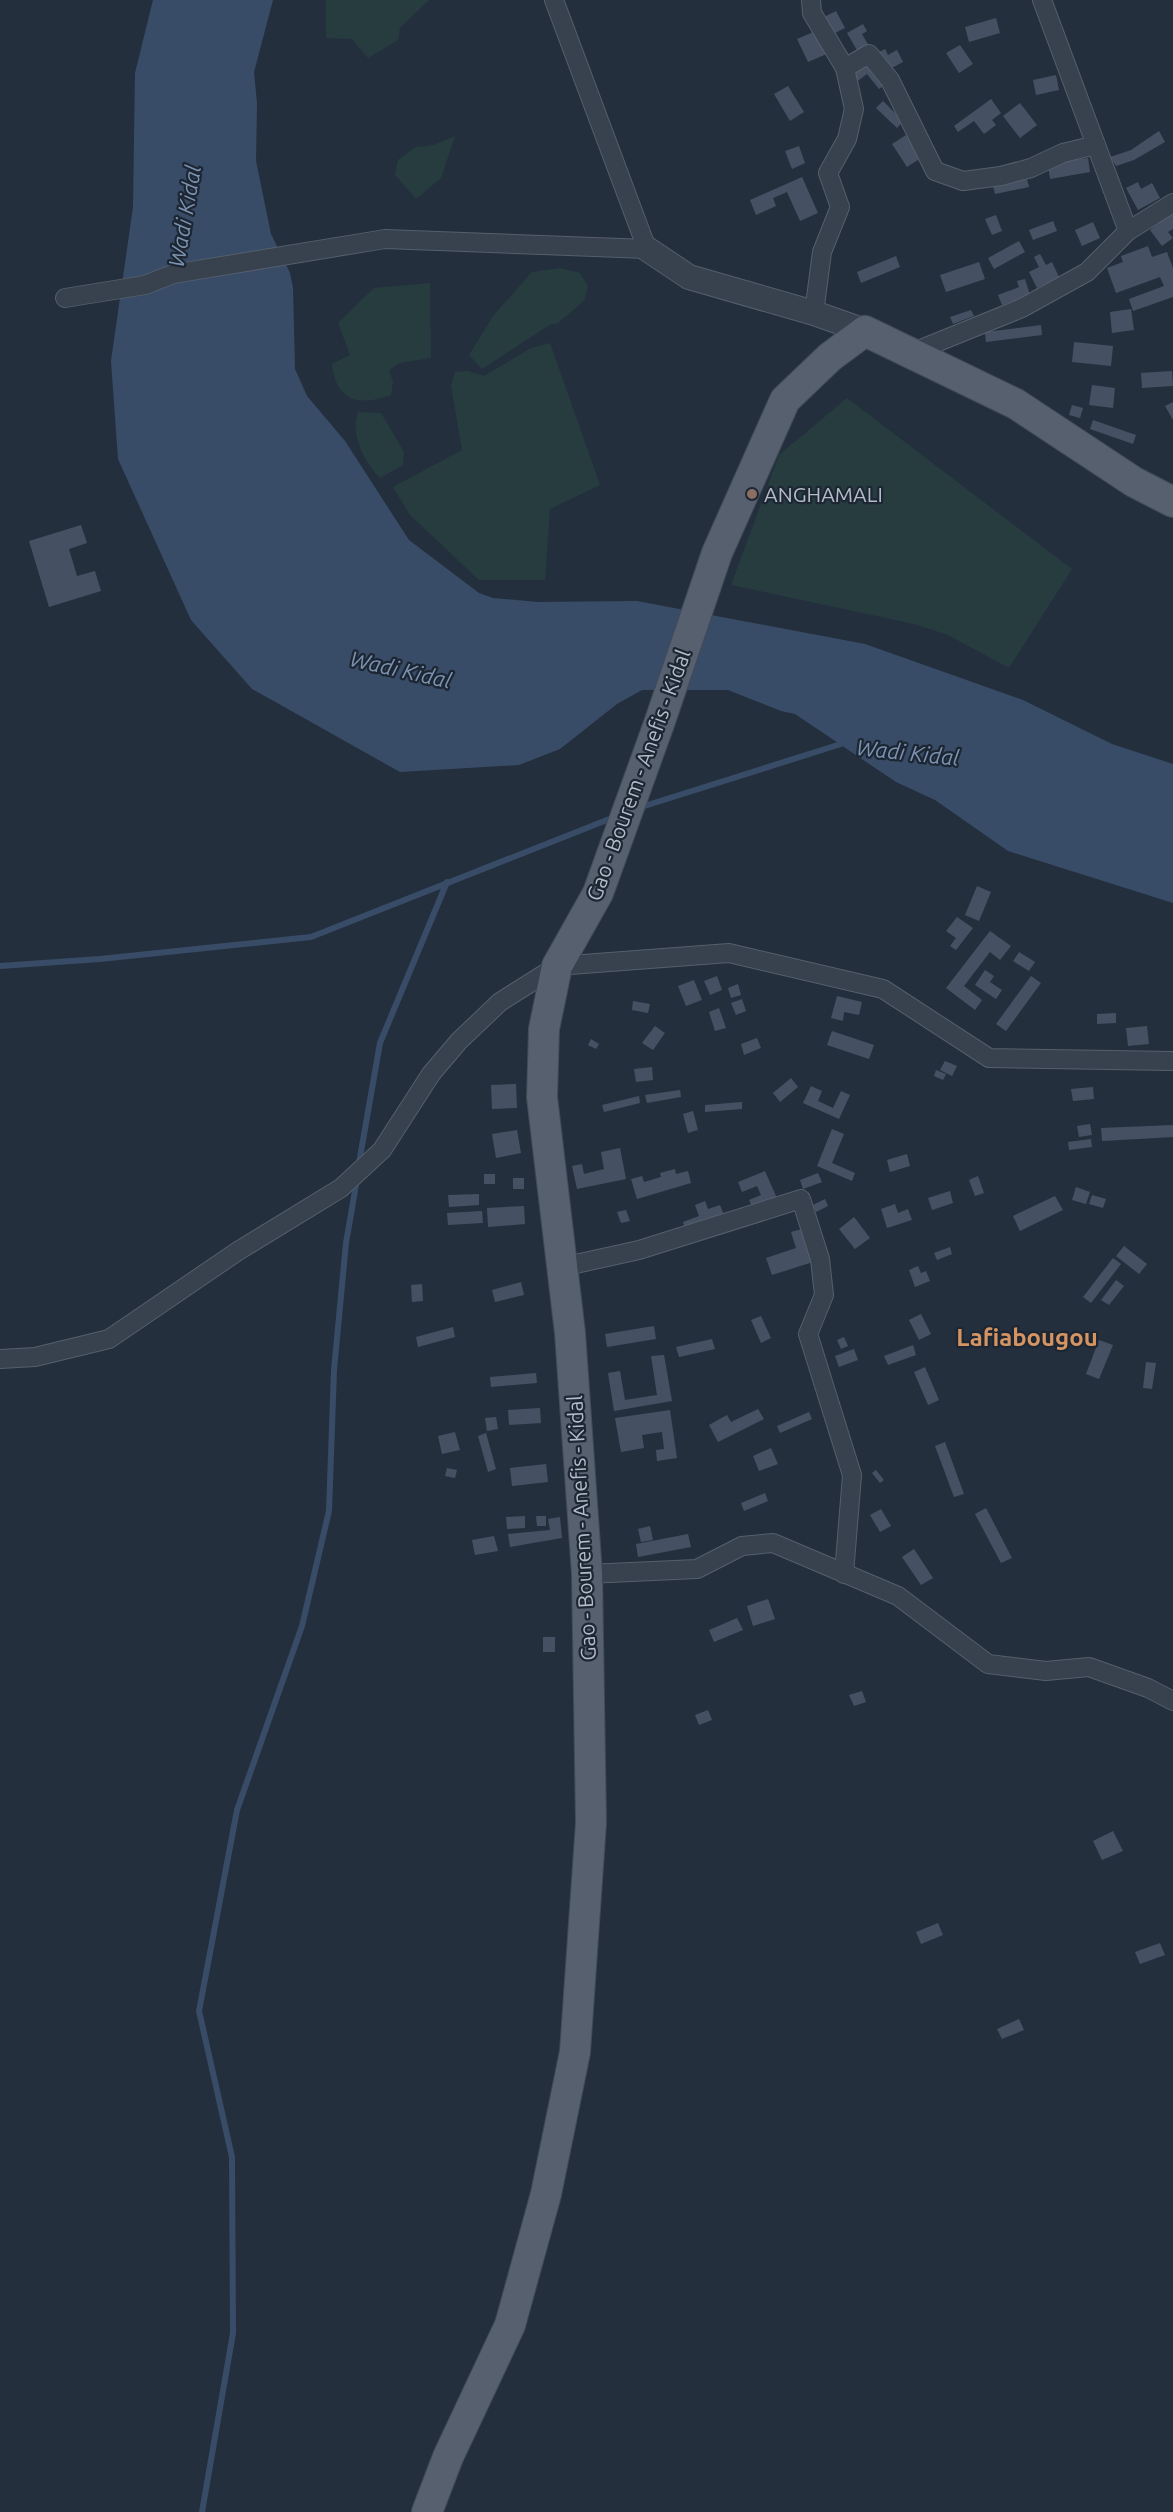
<svg xmlns="http://www.w3.org/2000/svg" width="1173" height="2512" viewBox="0 0 1173 2512" font-family="Ubuntu,sans-serif">
<style>
.green{fill:#263c3f}
.water{fill:#394c67}
.lines{fill:none;stroke-linecap:round;stroke-linejoin:round}
.stream{stroke:#394c67;stroke-width:6}
.building{fill:#455162}
.minor-casing{stroke:#565f6c;stroke-width:20}
.tertiary-casing{stroke:#565f6c;stroke-width:26}
.primary-casing{stroke:#414a57;stroke-width:32}
.minor{stroke:#38414e;stroke-width:18}
.tertiary{stroke:#38414e;stroke-width:24}
.primary{stroke:#56606e;stroke-width:30}
.education-dot{fill:#8d6e63;stroke:#1d2633;stroke-width:2}
.labels{text-anchor:middle;dominant-baseline:central;stroke-width:4.5;stroke-linejoin:round;paint-order:stroke}
.poi-label{font-size:21px;fill:#b4bcc9;stroke:#1d2633;text-anchor:start}
.street-label{font-size:21px;fill:#b4bcc9;stroke:#1d2633}
.water-label{font-size:22px;font-style:italic;fill:#7c92b1;stroke:#1d2633}
.quarter-label{font-size:24px;font-weight:bold;fill:#d59563;stroke:#1d2633}
</style>
<rect width="100%" height="100%" fill="#242f3e"/>
<g class="green">
<path d="M326 0H429L400 28 398 40 368 58 352 39 326 38Z"/>
<path d="M455 136 441 178 416 199 395 175 398 160 416 147 433 145Z"/>
<path d="M560 268 580 273 588 286 584 301 557 324H551L482 369 469 355 493 316 532 272Z"/>
<path d="M430 283 431 358 400 363 389 370 393 382 391 395C358 407 336 401 332 364L350 355 338 323 374 288Z"/>
<path d="M550 343 600 485 550 509 545 580H479L410 515 393 487 462 450 451 386 455 372 468 371 484 376 531 348Z"/>
<path d="M847 398 1072 569 1009 668 948 635 914 624 731 585 779 455Z"/>
<path d="M358 412 381 413 404 452 403 465 380 478C364 462 350 434 358 412Z"/>
</g>
<path class="water" d="M153 0H273L254 72 257 103 256 161 271 234 290 273 293 288 295 369 307 396 345 441 409 540 479 593 493 598 538 602 637 601 865 644 1023 700 1112 744 1173 764V903L1008 851 935 800 896 782 795 714 781 711 728 690H642L617 704 560 749 519 765 400 772 252 689 191 620 118 459 111 361 133 207 135 73Z"/>
<g class="lines">
<g class="stream">
<path d="M638 808 841 744"/>
<path d="M0 966 100 959 311 937 617 816"/>
<path d="M359 1163 380 1043 447 882"/>
<path d="M202 2512 233 2333 232 2157 199 2011 237 1810 302 1626 329 1511 334 1370 346 1243 357 1179"/>
</g>
</g>
<g class="building">
<path d="M836 11 845 28 827 37 818 20Z"/>
<path d="M996 18 1000 33 969 42 965 27Z"/>
<path d="M863 24 867 31 862 34 869 46 858 52 847 33Z"/>
<path d="M818 30 829 53 808 62 797 39Z"/>
<path d="M960 45 973 64 959 73 946 53Z"/>
<path d="M885 49 888 55 897 50 903 62 884 72 875 54Z"/>
<path d="M868 60 886 84 879 89 867 74 855 83 849 74Z"/>
<path d="M1056 75 1059 90 1036 95 1033 80Z"/>
<path d="M788 86 804 112 790 121 774 94Z"/>
<path d="M991 99 1001 113 992 120 996 125 984 134 974 121 958 132 954 126Z"/>
<path d="M883 101 903 121 897 128 876 108Z"/>
<path d="M1020 103 1037 125 1020 138 1003 116Z"/>
<path d="M1159 131 1165 142 1134 160 1116 166 1110 157 1131 150Z"/>
<path d="M906 135 921 158 907 167 892 144Z"/>
<path d="M799 146 805 163 792 169 785 151Z"/>
<path d="M1088 158 1090 172 1050 179 1048 164Z"/>
<path d="M802 177 818 213 800 221 787 192 773 198 776 206 756 215 750 200Z"/>
<path d="M1027 179 1029 187 995 194 993 186Z"/>
<path d="M1138 182 1141 189 1152 183 1160 198 1138 210 1126 188Z"/>
<path d="M1173 212V229L1168 232 1173 238 1162 246 1150 230Z"/>
<path d="M996 215 1002 231 992 235 985 219Z"/>
<path d="M1053 221 1057 231 1033 240 1029 230Z"/>
<path d="M1093 222 1100 238 1082 246 1075 230Z"/>
<path d="M1019 241 1025 252 994 269 988 258Z"/>
<path d="M1148 246 1152 257 1167 252 1173 268V297L1133 311 1129 299 1164 286 1160 277 1116 293 1107 268 1123 262 1121 256Z"/>
<path d="M1040 254 1046 265 1052 262 1059 277 1037 288 1029 272 1039 267 1034 257Z"/>
<path d="M896 256 900 267 861 283 857 272Z"/>
<path d="M979 262 985 279 946 292 940 275Z"/>
<path d="M1025 279 1030 295 1002 305 998 295 1019 287 1017 281Z"/>
<path d="M1131 309 1134 330 1112 333 1110 312Z"/>
<path d="M971 310 974 316 953 324 950 317Z"/>
<path d="M1041 325 1042 335 986 342 985 332Z"/>
<path d="M1074 342 1113 346 1111 366 1072 362Z"/>
<path d="M1172 371 1173 386 1142 388 1141 373Z"/>
<path d="M1092 385 1115 388 1113 408 1089 405Z"/>
<path d="M1173 402V420L1165 406Z"/>
<path d="M1072 405 1083 408 1080 418 1069 415Z"/>
<path d="M1093 420 1136 435 1133 444 1090 429Z"/>
<path d="M81 525 87 543 69 549 77 576 95 571 101 591 49 607 29 541Z"/>
<path d="M977 886 991 892 979 921 965 915Z"/>
<path d="M957 917 973 928 956 950 950 946 956 938 946 931Z"/>
<path d="M990 931 1011 946 1000 960 990 952 964 986 982 1000 975 1010 946 988Z"/>
<path d="M1019 952 1035 962 1029 971 1013 961Z"/>
<path d="M985 970 994 976 990 982 1002 990 996 999 975 985Z"/>
<path d="M717 976 722 990 710 995 704 981Z"/>
<path d="M1031 976 1041 983 1006 1031 996 1024Z"/>
<path d="M694 980 702 1000 686 1006 678 986Z"/>
<path d="M738 984 741 995 731 998 728 988Z"/>
<path d="M837 996 862 1002 859 1015 844 1012 843 1021 831 1018Z"/>
<path d="M742 999 746 1011 736 1015 731 1003Z"/>
<path d="M633 1001 650 1004 648 1013 632 1010Z"/>
<path d="M719 1008 726 1028 715 1031 709 1012Z"/>
<path d="M1116 1013V1023L1097 1024V1014Z"/>
<path d="M655 1026 665 1033 653 1050 642 1043Z"/>
<path d="M1147 1026 1149 1044 1128 1046 1126 1028Z"/>
<path d="M832 1031 874 1045 869 1059 827 1045Z"/>
<path d="M757 1038 761 1048 744 1055 741 1044Z"/>
<path d="M591 1039 599 1044 596 1049 588 1045Z"/>
<path d="M945 1061 957 1066 952 1076 940 1070Z"/>
<path d="M652 1067 653 1080 636 1082 634 1069Z"/>
<path d="M936 1070 946 1074 943 1080 934 1076Z"/>
<path d="M791 1078 798 1087 780 1102 773 1093Z"/>
<path d="M516 1084 517 1108 492 1109 491 1085Z"/>
<path d="M811 1086 822 1091 818 1101 833 1108 841 1091 850 1095 839 1119 803 1103Z"/>
<path d="M1093 1087 1094 1099 1073 1101 1071 1089Z"/>
<path d="M680 1090 681 1097 647 1103 645 1095Z"/>
<path d="M639 1096 640 1103 604 1112 602 1105Z"/>
<path d="M742 1102V1109L705 1112V1105Z"/>
<path d="M693 1111 698 1130 688 1133 683 1114Z"/>
<path d="M1090 1124 1092 1135 1079 1137 1077 1126Z"/>
<path d="M1173 1125V1137L1102 1141 1101 1128Z"/>
<path d="M832 1129 844 1134 832 1163 855 1173 852 1181 817 1166Z"/>
<path d="M517 1130 521 1153 496 1158 492 1134Z"/>
<path d="M1091 1139 1092 1147 1069 1150 1068 1142Z"/>
<path d="M620 1148 626 1179 577 1189 572 1166 582 1164 584 1174 604 1169 601 1152Z"/>
<path d="M907 1154 910 1166 890 1172 887 1160Z"/>
<path d="M675 1169 676 1174 688 1171 691 1183 637 1199 631 1179 642 1176 644 1182 661 1177 660 1173Z"/>
<path d="M765 1171 779 1203 755 1213 749 1200 761 1195 757 1186 742 1192 738 1182Z"/>
<path d="M818 1173 822 1182 803 1189 800 1180Z"/>
<rect x="484" y="1174" width="11" height="10"/>
<path d="M978 1176 984 1193 975 1196 969 1180Z"/>
<rect x="513" y="1178" width="11" height="11"/>
<path d="M1076 1187 1090 1192 1086 1204 1072 1200Z"/>
<path d="M950 1191 953 1203 932 1210 928 1198Z"/>
<path d="M479 1194V1205L449 1207 448 1195Z"/>
<path d="M1092 1195 1106 1199 1103 1208 1089 1204Z"/>
<path d="M1055 1196 1063 1210 1020 1231 1013 1216Z"/>
<path d="M825 1199 828 1206 816 1212 813 1205Z"/>
<path d="M705 1201 708 1209 720 1205 724 1215 685 1229 683 1222 699 1216 695 1205Z"/>
<path d="M895 1204 898 1213 908 1209 912 1220 887 1228 881 1209Z"/>
<path d="M524 1206 525 1224 488 1227 487 1208Z"/>
<path d="M626 1210 630 1221 621 1223 617 1212Z"/>
<path d="M482 1211 483 1223 448 1225 447 1213Z"/>
<path d="M854 1217 870 1238 855 1249 839 1229Z"/>
<path d="M802 1229 813 1262 772 1275 766 1258 796 1248 791 1232Z"/>
<path d="M1124 1246 1147 1264 1139 1274 1116 1256Z"/>
<path d="M950 1247 952 1254 937 1260 934 1253Z"/>
<path d="M1113 1258 1121 1264 1091 1303 1083 1297Z"/>
<path d="M918 1266 921 1273 926 1271 930 1281 915 1287 909 1270Z"/>
<path d="M1116 1280 1124 1286 1109 1305 1101 1300Z"/>
<path d="M521 1282 524 1295 495 1302 492 1290Z"/>
<path d="M422 1284 423 1301 412 1302 411 1285Z"/>
<path d="M921 1314 931 1334 919 1340 909 1320Z"/>
<path d="M761 1316 771 1338 761 1343 751 1320Z"/>
<path d="M654 1326 656 1339 607 1347 605 1334Z"/>
<path d="M453 1327 455 1337 418 1347 416 1337Z"/>
<path d="M844 1337 848 1346 841 1349 837 1340Z"/>
<path d="M712 1339 715 1349 679 1357 676 1347Z"/>
<path d="M1099 1340 1113 1345 1099 1379 1086 1374Z"/>
<path d="M913 1345 916 1355 888 1365 884 1356Z"/>
<path d="M854 1349 858 1360 839 1367 835 1356Z"/>
<path d="M664 1355 672 1401 614 1411 608 1373 620 1371 625 1400 657 1395 651 1356Z"/>
<path d="M1146 1362 1156 1363 1152 1389 1143 1388Z"/>
<path d="M925 1367 939 1400 928 1405 914 1372Z"/>
<path d="M536 1373 537 1383 491 1387 490 1377Z"/>
<path d="M540 1408 541 1423 509 1425 508 1410Z"/>
<path d="M758 1409 764 1419 718 1442 709 1425 727 1415 731 1422Z"/>
<path d="M670 1410 677 1458 657 1461 656 1450 664 1449 662 1432 642 1435 644 1448 621 1452 615 1418Z"/>
<path d="M809 1412 812 1419 780 1433 777 1426Z"/>
<path d="M496 1417 498 1429 487 1431 485 1418Z"/>
<path d="M455 1432 460 1450 442 1454 438 1436Z"/>
<path d="M486 1433 496 1469 488 1472 478 1436Z"/>
<path d="M945 1442 964 1494 954 1497 935 1446Z"/>
<path d="M771 1448 778 1464 759 1471 753 1456Z"/>
<path d="M546 1464 548 1482 512 1486 510 1468Z"/>
<path d="M447 1468 457 1470 455 1478 445 1476Z"/>
<path d="M876 1470 884 1480 880 1483 872 1473Z"/>
<path d="M765 1493 768 1501 744 1511 741 1503Z"/>
<path d="M986 1508 1012 1558 1001 1563 975 1514Z"/>
<path d="M881 1509 891 1526 880 1532 870 1515Z"/>
<path d="M525 1516V1528L507 1529 506 1517Z"/>
<path d="M536 1516H546V1526H537Z"/>
<path d="M560 1517 562 1538 510 1547 508 1534 550 1530 548 1519Z"/>
<path d="M650 1526 653 1540 641 1542 638 1529Z"/>
<path d="M688 1534 691 1547 638 1557 636 1544Z"/>
<path d="M494 1536 498 1551 475 1555 472 1540Z"/>
<path d="M914 1549 933 1578 921 1585 902 1557Z"/>
<path d="M768 1599 775 1619 753 1626 747 1606Z"/>
<path d="M737 1618 743 1630 714 1642 709 1630Z"/>
<rect x="543" y="1637" width="12" height="15"/>
<path d="M862 1691 866 1702 854 1706 849 1695Z"/>
<path d="M708 1710 712 1720 699 1725 695 1715Z"/>
<path d="M1113 1831 1123 1851 1102 1860 1093 1841Z"/>
<path d="M938 1923 943 1935 921 1944 916 1932Z"/>
<path d="M1160 1943 1165 1955 1140 1964 1135 1952Z"/>
<path d="M1019 2019 1024 2030 1002 2039 997 2029Z"/>
</g>
<g class="lines">
<g class="minor-casing">
<g id="minor">
<path d="M811 0 812 13 845 68 869 54 890 80 935 171 963 181 1001 176 1031 168 1063 153 1096 145"/>
<path d="M1128 231 1173 203"/>
<path d="M65 298 145 285 173 274 385 239 647 249 554 0"/>
<path d="M814 313 822 252 840 207 828 173 847 139 854 109 845 68"/>
<path d="M911 353 1022 308 1087 272 1128 231 1042 0"/>
<path d="M562 1267 639 1250 801 1199 820 1259 824 1295 808 1334 852 1475 844 1574"/>
<path d="M0 1359 35 1357 109 1339 238 1251 341 1188 382 1150 431 1074 459 1041 500 1002 557 966 729 953 883 989 989 1058 1173 1061"/>
<path d="M587 1574 697 1569 742 1546 773 1543 898 1596 988 1664 1046 1671 1089 1667 1148 1688 1173 1701"/>
</g>
</g>
<g class="tertiary-casing">
<path id="tertiary" d="M647 249 689 277 814 313 865 331"/>
</g>
<g class="primary-casing">
<path id="primary" d="M427 2512 448 2457 510 2325 546 2194 575 2052 591 1823 587 1574 570 1333 542 1097 544 1029 557 966 598 893 660 721 717 553 785 400 830 357 865 331 1016 404 1134 482 1173 502"/>
</g>
<use href="#minor" class="minor"/>
<use href="#tertiary" class="tertiary"/>
<use href="#primary" class="primary"/>
</g>
<circle class="education-dot" cx="752" cy="494" r="6"/>
<g class="labels">
<g class="poi-label">
<text x="764" y="494">ANGHAMALI</text>
</g>
<g class="street-label">
<text transform="translate(638 775) rotate(-70)">Gao - Bourem - Anefis - Kidal</text>
<text transform="translate(581 1528) rotate(-93)">Gao - Bourem - Anefis - Kidal</text>
</g>
<g class="water-label">
<text transform="translate(184 216) rotate(-80)">Wadi Kidal</text>
<text transform="translate(401 669) rotate(13)">Wadi Kidal</text>
<text transform="translate(908 752) rotate(6)">Wadi Kidal</text>
</g>
<g class="quarter-label">
<text x="1027" y="1337">Lafiabougou</text>
</g>
</g>
</svg>
